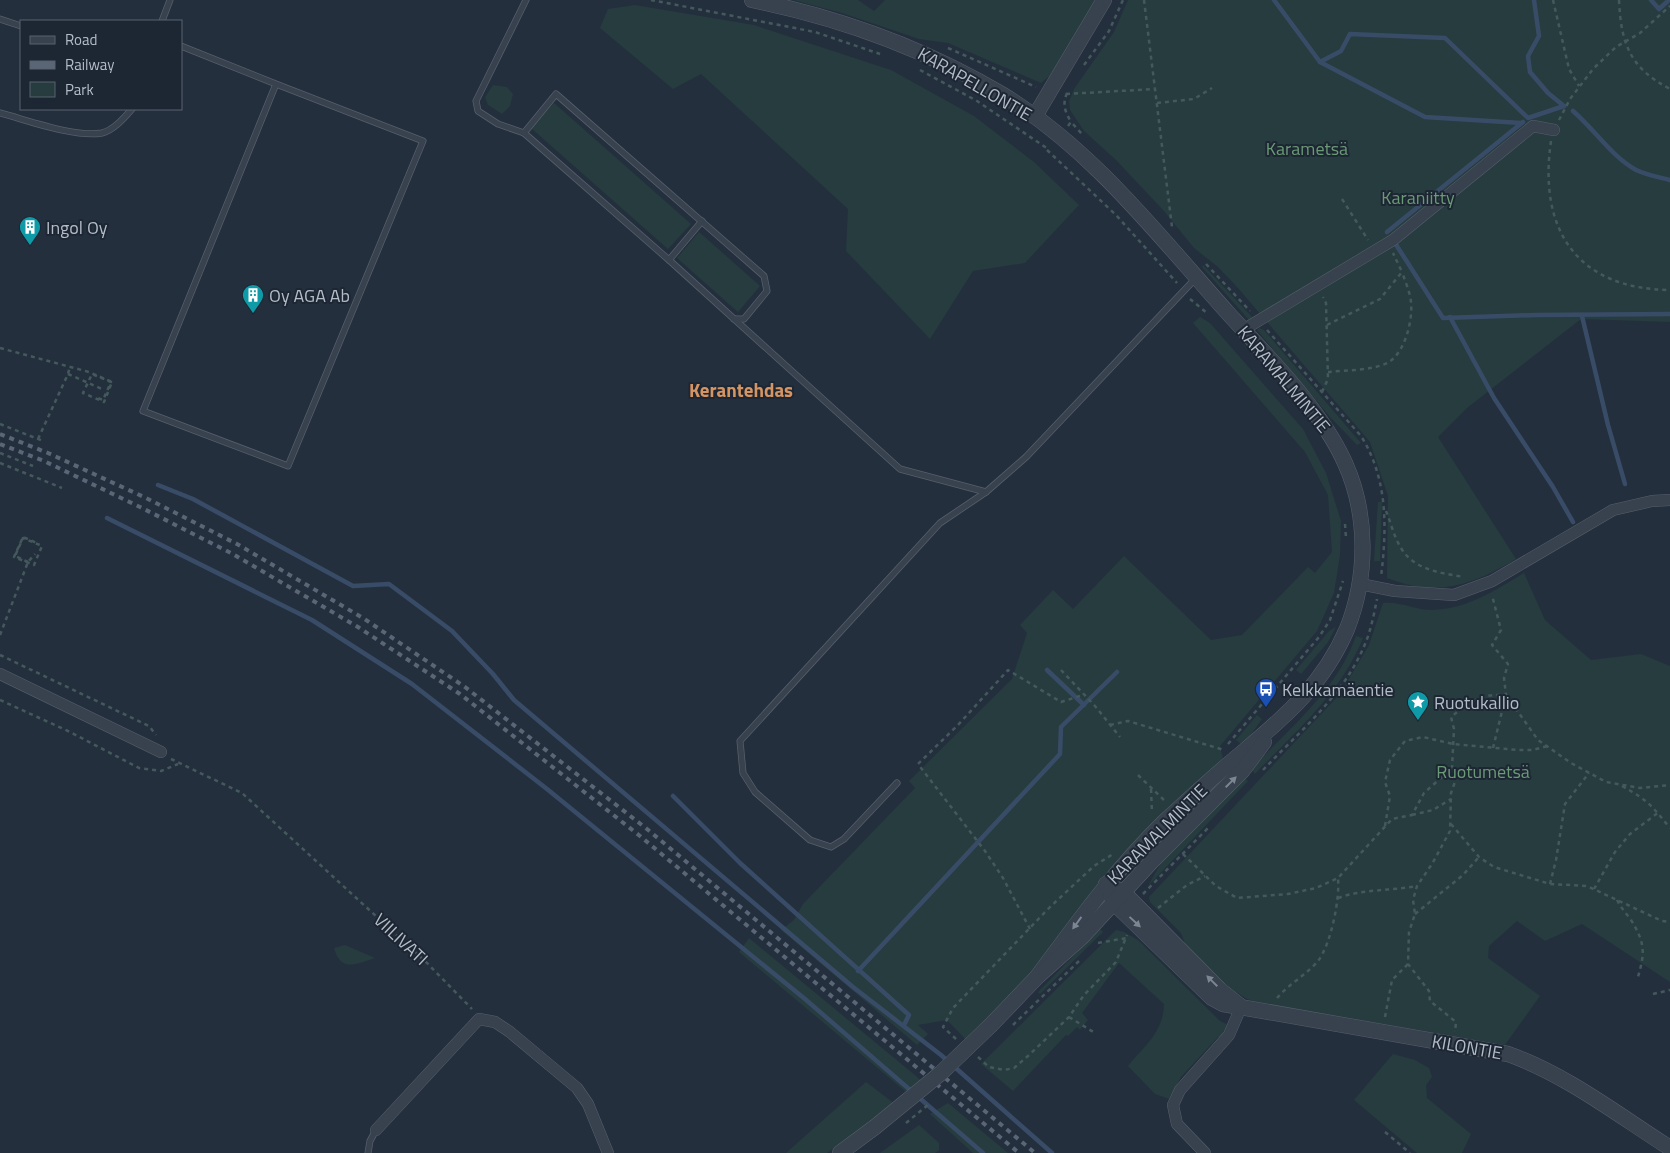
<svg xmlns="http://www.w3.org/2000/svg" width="1670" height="1153" viewBox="0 0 1670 1153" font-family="'Titillium Web',sans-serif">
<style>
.green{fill:#263c3f}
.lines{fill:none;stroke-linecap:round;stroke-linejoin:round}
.stream{stroke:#394c67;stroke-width:4.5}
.service-casing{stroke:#565f6c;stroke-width:7}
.minor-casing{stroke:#565f6c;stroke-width:12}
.tertiary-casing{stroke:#565f6c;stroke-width:16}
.path{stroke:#44595c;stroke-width:2.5;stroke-dasharray:4 4;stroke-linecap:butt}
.service{stroke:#38414e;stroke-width:5.5}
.minor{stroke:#38414e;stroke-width:11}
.tertiary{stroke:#38414e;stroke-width:15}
.rail{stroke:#5a6575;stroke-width:4;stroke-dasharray:5 5;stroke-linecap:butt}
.tertiary-bridge-casing{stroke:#565f6c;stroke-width:16;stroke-linecap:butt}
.path-bridge{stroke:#44595c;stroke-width:2.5;stroke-dasharray:4 4;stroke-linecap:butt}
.tertiary-bridge{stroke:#38414e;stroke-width:15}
.oneway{fill:#7c8592}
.labels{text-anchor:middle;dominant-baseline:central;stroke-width:4;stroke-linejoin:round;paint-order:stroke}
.street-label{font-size:18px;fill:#b4bcc9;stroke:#1d2633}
.park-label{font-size:18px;fill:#6b9a76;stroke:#1d2633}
.poi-label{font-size:18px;fill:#b4bcc9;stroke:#1d2633;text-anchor:start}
.neighbourhood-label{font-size:19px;font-weight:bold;fill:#d59563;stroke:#1d2633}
</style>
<rect width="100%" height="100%" fill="#242f3e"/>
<g class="green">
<path d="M793 0H858L874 11 885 0H1095L1052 74 1041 83 948 43 919 39 842 13Z"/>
<path d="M1128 0H1670V322L1581 319 1467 408 1438 437 1516 559C1473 585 1437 598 1387 578L1388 496 1370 442 1237 287 1218 267 1194 248 1163 210 1116 160 1084 131 1070 110 1069 101 1074 89 1114 32Z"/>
<path d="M635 5 754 25 891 70 974 116 1034 162 1079 205 1025 263 973 271 930 339 846 251 848 209 701 74 673 89 600 28 608 9Z"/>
<path d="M493 85 507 87 513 94 510 106 502 114 488 105 485 97Z"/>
<path d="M554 103 691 224 668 249 531 128Z"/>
<path d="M699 232 760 286 738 312 677 258Z"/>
<path d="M1203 265 1252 317 1249 320 1202 267Z"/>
<path d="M1200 317 1210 323 1303 429 1326 473 1341 521 1340 555 1334 593 1317 631 1220 746 1224 763 968 1042 947 1020 918 1025 928 1034 917 1045 781 930 794 920 803 904 915 788 909 781 1012 679 1027 633 1020 625 1053 590 1073 609 1124 556 1211 640 1242 635 1308 567 1315 573 1332 552 1328 495 1305 452 1193 323Z"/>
<path d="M1259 328 1264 330 1361 443 1357 445 1330 417 1257 330Z"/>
<path d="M1378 502H1382L1380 561H1374Z"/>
<path d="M1524 573 1545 620 1591 660 1641 654 1670 666V982L1582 924 1545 941 1517 921 1489 946 1488 958 1540 996 1505 1045 1258 1003 1247 999 1223 984 1186 946 1181 933 1150 902 1149 897 1340 694 1369 645 1383 603C1399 601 1416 610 1432 610 1468 609 1495 590 1524 573Z"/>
<path d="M1336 627 1328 642 1301 674 1296 670 1329 631Z"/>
<path d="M1356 636 1363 638C1341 693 1295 732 1255 774L1251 769C1289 729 1337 690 1356 636Z"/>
<path d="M1257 715 1262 719 1243 746 1236 740Z"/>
<path d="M1243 777 1248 781 1148 886 1162 861Z"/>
<path d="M1100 929 1103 932 1040 994 1038 992Z"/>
<path d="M1116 930 1124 932 1138 940 1220 1021 1228 1025 1223 1038 1218 1037 1181 1077 1169 1099 1155 1094 1128 1066C1145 1045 1163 1033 1164 1004L1119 963 1082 1013 1088 1020 1080 1030 1077 1027 1068 1036 1066 1035 1013 1091 981 1064Z"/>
<path d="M749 938 910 1071 923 1082 919 1086 905 1091 739 952Z"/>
<path d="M345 945 375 958C356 964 341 973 334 948Z"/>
<path d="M1393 1054 1415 1060 1429 1068 1432 1077 1426 1085 1427 1098 1471 1134 1462 1153H1417L1354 1100Z"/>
<path d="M866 1082 895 1104 827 1153H786Z"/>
<path d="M948 1103 1008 1153H973L930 1114Z"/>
<path d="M919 1125 939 1143V1150L935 1153H880Z"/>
</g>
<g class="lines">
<g class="stream">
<path d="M1274 0 1320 62 1341 51 1350 34 1445 38 1528 118 1564 106"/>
<path d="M1534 0 1539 36 1528 56 1530 72 1548 93 1564 106"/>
<path d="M1651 0 1659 9 1669 0"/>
<path d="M1320 62 1425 117 1521 123"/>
<path d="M1573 111C1595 130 1611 156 1636 170 1646 175 1659 177 1670 180"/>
<path d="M1387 232 1523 122"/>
<path d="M1395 243 1443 318 1536 315 1670 314"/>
<path d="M1582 316 1608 425 1625 484"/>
<path d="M1450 317 1494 398 1553 487 1573 522"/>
<path d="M158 485 193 499 353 586 389 584 452 631 493 674 514 700 853 987 941 1055 1052 1153"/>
<path d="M107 518 312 620 412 684 547 789 805 999 983 1153"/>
<path d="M1047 670 1084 705"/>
<path d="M673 796 740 863 909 1015 904 1025"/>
<path d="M858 971 1060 754 1061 727 1117 672"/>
</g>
<g class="service-casing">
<g id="service">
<path d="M526 0 476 101 478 111 498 124 524 133 669 260 900 469 986 492"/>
<path d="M0 19 21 26"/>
<path d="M162 21 170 0"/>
<path d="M181 46 276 84 143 411 288 466 423 141 276 84"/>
<path d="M0 113C27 120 76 138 102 133 114 130 125 117 132 109"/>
<path d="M524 133 556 94 764 276 767 291 744 319H734"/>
<path d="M669 260 702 221"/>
<path d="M897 783 844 839 831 847 810 840 755 792 743 773 740 741 940 523 986 492 1026 457 1196 278"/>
<path d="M368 1153 370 1141 376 1130"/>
</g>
</g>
<g class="minor-casing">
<g id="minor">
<path d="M1243 330 1393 240 1533 126 1554 130"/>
<path d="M1360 584 1395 591 1454 595 1492 581 1613 510 1652 501 1670 500"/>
<path d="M0 674 161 752"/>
<path d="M376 1130 479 1019 495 1022 510 1032 577 1088 588 1104 608 1153"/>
<path d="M1205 1153 1177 1124 1173 1105 1180 1090 1229 1035 1241 1007"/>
</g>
</g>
<g class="tertiary-casing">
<g id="tertiary">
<path d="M752 0C841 18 924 48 1003 95 1092 149 1158 235 1227 312 1267 356 1321 409 1345 463 1368 514 1368 576 1347 629 1324 683 1287 715 1243 752 1216 774 1189 799 1163 823 1115 870 1077 923 1037 977"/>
<path d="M1035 116 1104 0"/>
<path d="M1106 884 1114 903 1212 998 1223 1004 1508 1054C1567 1075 1618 1115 1670 1148"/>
<path d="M1116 889 1124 893 1220 990 1239 1005"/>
<path d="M992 1024 1037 977 1082 937 1153 860 1243 770 1264 742"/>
<path d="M840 1153 875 1127"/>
</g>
</g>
<g class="path">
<path d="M651 0 815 32 880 54"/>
<path d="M1144 0 1172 227"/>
<path d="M1553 0 1569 69 1579 86"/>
<path d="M1619 0C1621 44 1630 68 1670 89"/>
<path d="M948 48 1036 87"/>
<path d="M1084 65 1109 31 1123 0"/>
<path d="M920 70 977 101 1048 149"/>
<path d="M1067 93C1062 105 1065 111 1071 122"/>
<path d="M1066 94 1155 89"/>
<path d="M1157 103 1194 99 1212 88"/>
<path d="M1559 120 1570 99 1593 69 1616 47 1640 33 1670 6"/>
<path d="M1068 126 1071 122 1082 134"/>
<path d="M1551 141C1538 230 1577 289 1670 290"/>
<path d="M1047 150 1116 215 1177 283"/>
<path d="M1342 199 1368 240"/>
<path d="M1206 264 1250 311"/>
<path d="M1190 299 1207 313"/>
<path d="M1327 325 1380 299 1402 272 1393 253"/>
<path d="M1267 330 1361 436C1388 479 1387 528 1381 577"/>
<path d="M0 348 89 372 112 382 104 402 83 393 92 374 111 382 103 400 98 398"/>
<path d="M1328 372C1346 370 1373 371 1389 362 1405 352 1413 320 1411 302 1410 292 1405 281 1402 272"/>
<path d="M68 374 102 389"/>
<path d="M1322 392 1328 379 1326 303 1323 297"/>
<path d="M0 424 43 441"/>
<path d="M38 439 68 374 70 366"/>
<path d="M0 453 33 466"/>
<path d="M0 463 62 488"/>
<path d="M1386 511C1391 523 1394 537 1401 548 1414 570 1441 573 1464 577"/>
<path d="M1345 524 1346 538"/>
<path d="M28 562 15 556 23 538 42 546 34 565 14 557 23 537 39 544"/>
<path d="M0 635 28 562 35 554"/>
<path d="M0 655 149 726 156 735"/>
<path d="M1061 670 1095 706 1120 737"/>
<path d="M1506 695 1538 740 1571 763 1606 782 1640 788 1670 785"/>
<path d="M0 700 68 731 139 768 161 771 178 764"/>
<path d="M1110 725 1128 721 1224 750"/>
<path d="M1228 744 1319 637 1330 620 1343 581"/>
<path d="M1493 748 1506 695"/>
<path d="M171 759 242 793 427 963 472 1009"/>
<path d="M1452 768 1456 779 1451 793 1450 831 1432 864 1417 886 1413 900 1415 914 1409 932 1408 964 1429 991 1430 1001 1456 1022 1455 1032"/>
<path d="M1263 770C1299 732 1345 694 1365 644 1371 630 1374 614 1377 599"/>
<path d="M1138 775 1166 802"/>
<path d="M1622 786C1649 801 1651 805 1670 828"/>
<path d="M1151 789 1152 813"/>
<path d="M1412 815 1433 810 1451 799"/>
<path d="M1451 824 1479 857 1494 867 1550 884 1587 886 1662 921 1670 922"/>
<path d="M1385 826 1390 796 1385 782 1390 760 1405 741 1423 737 1453 744 1517 750H1532L1548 746"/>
<path d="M1183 854 1216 886 1237 898 1288 894 1316 888 1338 878 1392 819 1412 815 1424 793 1452 768 1454 729 1451 717C1471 701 1479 694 1506 695L1504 678 1508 664 1492 645 1501 630 1492 595"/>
<path d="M1550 884 1556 860 1565 804 1589 773"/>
<path d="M1594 889 1615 852 1630 834 1659 812"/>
<path d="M1143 894 1209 827"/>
<path d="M1338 898C1362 889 1391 891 1417 886"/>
<path d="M1617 900C1621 908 1626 913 1631 920 1646 944 1645 954 1637 980"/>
<path d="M1158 908 1187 885 1205 876"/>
<path d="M1415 914 1463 875 1479 857"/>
<path d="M1030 929 1003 878 985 851 918 764 958 725 1008 670 1061 702 1083 695"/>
<path d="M1098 943 1127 938"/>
<path d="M1653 994 1670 990"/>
<path d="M1277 998C1289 984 1306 975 1318 961 1331 944 1340 899 1338 878"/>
<path d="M1069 1017 1095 1033"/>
<path d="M1385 1017 1392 980 1408 964"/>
<path d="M1013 1025 1079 961"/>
<path d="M956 1039 943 1027 953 1008 1050 907 1094 866 1113 854"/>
<path d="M978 1057 989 1067 1004 1070 1014 1068 1028 1056 1069 1017 1084 995 1116 962 1127 935"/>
<path d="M1385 1132 1410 1153"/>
</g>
<use href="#service" class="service"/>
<use href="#minor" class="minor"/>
<use href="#tertiary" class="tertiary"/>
<g class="rail">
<path d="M0 434 48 453 144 497 237 544 363 618 465 687 647 829 1035 1153"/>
<path d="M0 444 44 461 140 507 231 553 358 627 460 694 640 836 1019 1153"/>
</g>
<g class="tertiary-bridge-casing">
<path id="tertiary-bridge" d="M875 1127 941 1073 992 1024"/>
</g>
<path class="path-bridge" d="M906 1123 929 1104"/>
<use href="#tertiary-bridge" class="tertiary-bridge"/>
</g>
<defs><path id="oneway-solid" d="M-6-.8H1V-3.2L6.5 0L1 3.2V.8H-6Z" transform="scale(1.25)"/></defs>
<g class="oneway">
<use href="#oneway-solid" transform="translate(1231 782) rotate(-45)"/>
<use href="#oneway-solid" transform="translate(1135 922) rotate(43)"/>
<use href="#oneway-solid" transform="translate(1077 923) rotate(126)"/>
<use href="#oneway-solid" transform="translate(1212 981) rotate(-135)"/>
</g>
<defs>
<g id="building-pin" transform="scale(1.125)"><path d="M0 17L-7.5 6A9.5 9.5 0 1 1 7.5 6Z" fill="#0f9aa8" stroke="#1d2633"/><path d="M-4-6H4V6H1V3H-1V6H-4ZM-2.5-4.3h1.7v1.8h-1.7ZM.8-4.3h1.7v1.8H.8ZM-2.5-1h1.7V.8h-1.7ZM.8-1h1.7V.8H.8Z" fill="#fff"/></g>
<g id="bus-pin" transform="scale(1.125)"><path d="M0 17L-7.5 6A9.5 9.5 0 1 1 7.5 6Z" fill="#1a4fb4" stroke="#1d2633"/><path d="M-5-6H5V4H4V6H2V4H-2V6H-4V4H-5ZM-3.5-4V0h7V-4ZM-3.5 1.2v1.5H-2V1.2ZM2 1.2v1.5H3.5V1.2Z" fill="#fff"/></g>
<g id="sight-pin" transform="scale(1.125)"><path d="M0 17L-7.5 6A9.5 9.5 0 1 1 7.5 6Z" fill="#0f9aa8" stroke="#1d2633"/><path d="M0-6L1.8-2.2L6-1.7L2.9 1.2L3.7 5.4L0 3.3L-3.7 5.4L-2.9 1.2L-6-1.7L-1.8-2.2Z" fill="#fff"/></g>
</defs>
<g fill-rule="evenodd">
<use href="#building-pin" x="30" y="227"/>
<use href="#building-pin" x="253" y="295"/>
<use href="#bus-pin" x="1266" y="689"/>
<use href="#sight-pin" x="1418" y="702"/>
</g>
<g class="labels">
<g class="street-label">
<text transform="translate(975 84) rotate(30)">KARAPELLONTIE</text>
<text transform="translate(1284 379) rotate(50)">KARAMALMINTIE</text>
<text transform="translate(1157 834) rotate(-45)">KARAMALMINTIE</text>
<text transform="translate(401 939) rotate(43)">VIILIVATI</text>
<text transform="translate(1467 1047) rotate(10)">KILONTIE</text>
</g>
<g class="park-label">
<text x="1307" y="148">Karametsä</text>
<text x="1418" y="197">Karaniitty</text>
<text x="1483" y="771">Ruotumetsä</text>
</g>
<g class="poi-label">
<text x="46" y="227">Ingol Oy</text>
<text x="269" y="295">Oy AGA Ab</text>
<text x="1282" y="689">Kelkkamäentie</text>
<text x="1434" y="702">Ruotukallio</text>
</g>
<g class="neighbourhood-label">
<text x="741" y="389">Kerantehdas</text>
</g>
</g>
<rect x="20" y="20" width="162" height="90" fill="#1d2633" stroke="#59626f"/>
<rect x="30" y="36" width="25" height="8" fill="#38414e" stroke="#59626f"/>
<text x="65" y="45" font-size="15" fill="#b4bcc9">Road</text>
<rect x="30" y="61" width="25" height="8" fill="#5a6575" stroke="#59626f"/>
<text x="65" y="70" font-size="15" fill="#b4bcc9">Railway</text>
<rect x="30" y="82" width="25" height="15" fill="#263c3f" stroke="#59626f"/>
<text x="65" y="95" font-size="15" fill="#b4bcc9">Park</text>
</svg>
